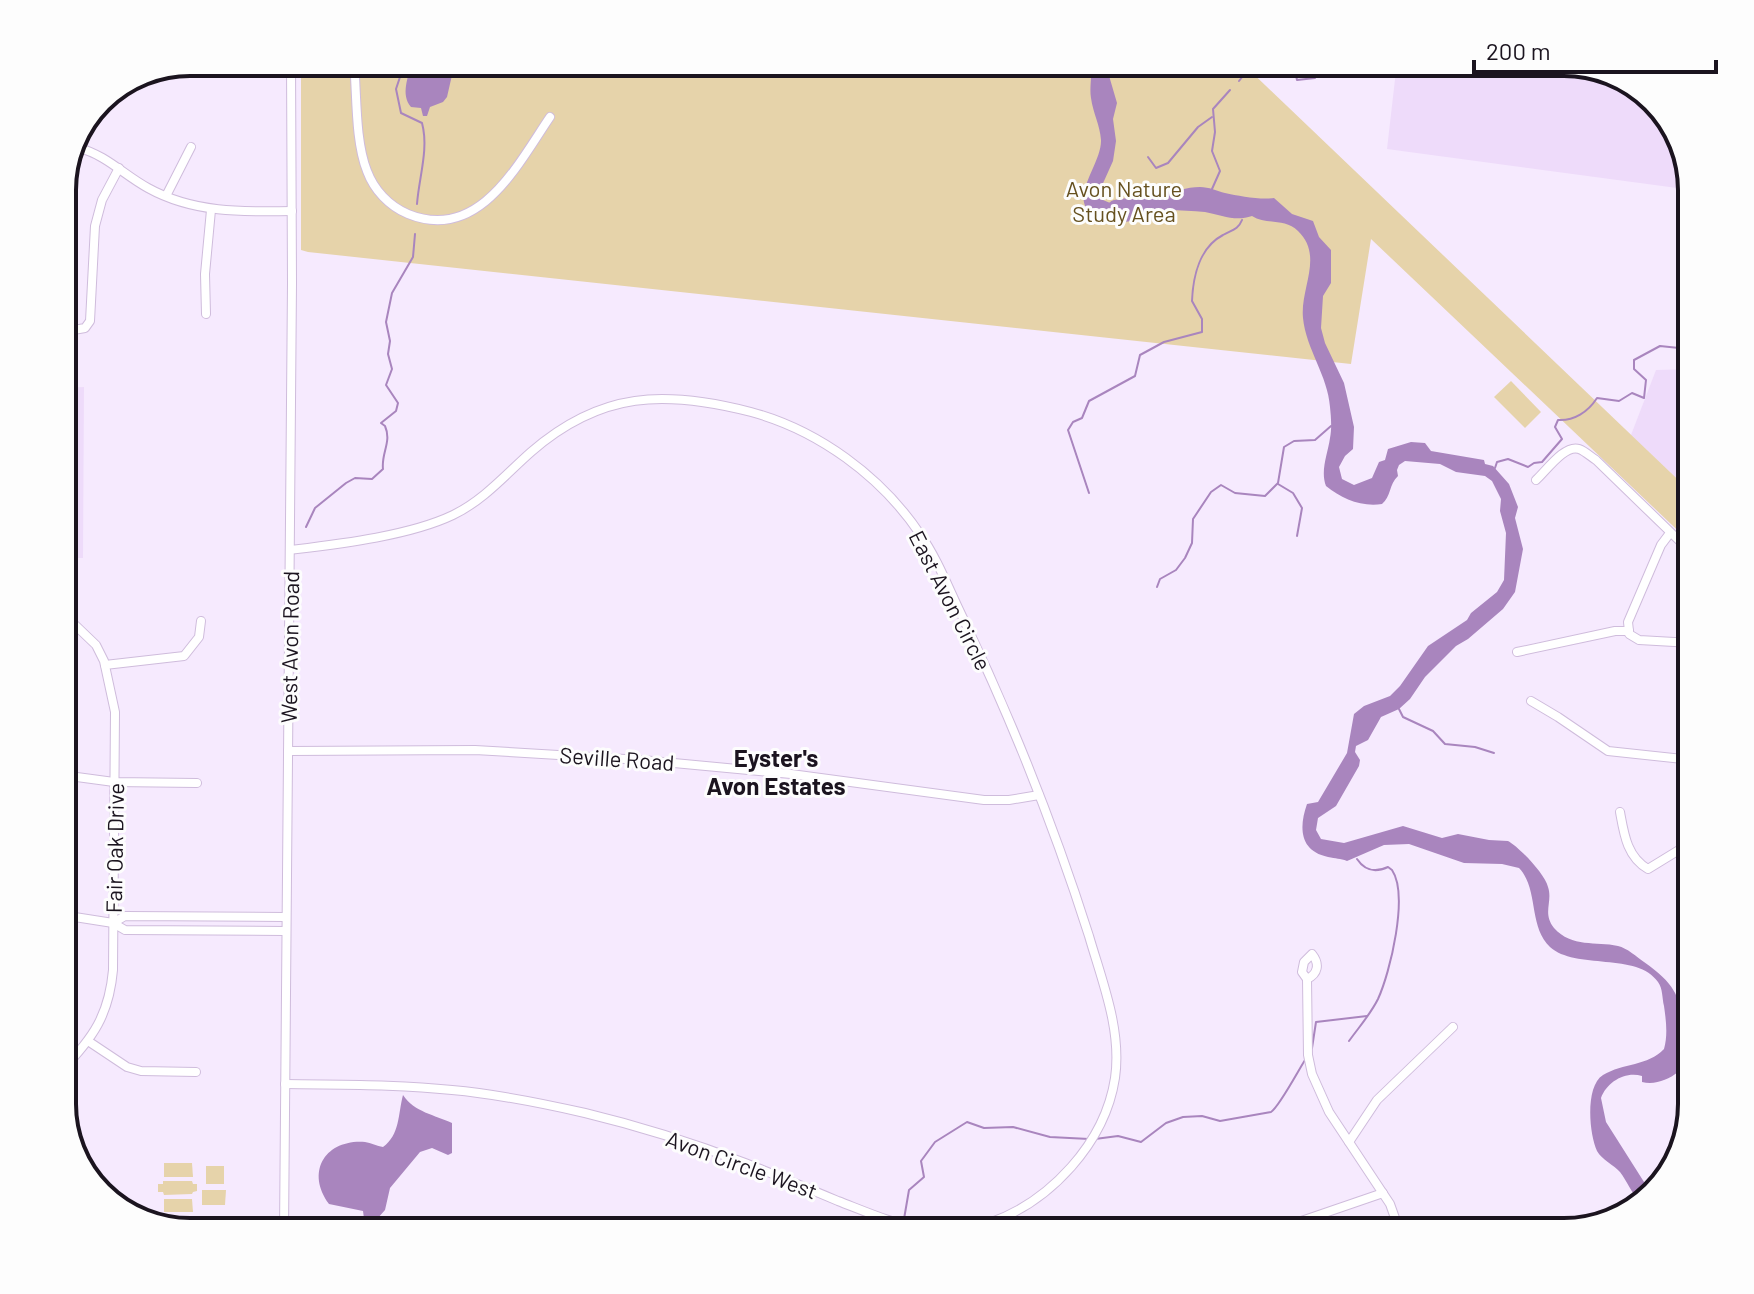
<svg xmlns="http://www.w3.org/2000/svg" width="1754" height="1294" viewBox="0 0 1754 1294" font-family="Barlow,sans-serif">
<style>
.built{fill:#eedbfa}
.green{fill:#e6d3aa}
.water{fill:#a985be}
.lines{fill:none;stroke-linecap:round;stroke-linejoin:round}
.stream{stroke:#a985be;stroke-width:2}
.river{stroke:#a985be;stroke-width:14}
.minor-casing{stroke:#cfbcdc;stroke-width:10}
.minor{stroke:#fff;stroke-width:8}
.labels{text-anchor:middle;dominant-baseline:central;stroke-width:6;stroke-linejoin:round;paint-order:stroke}
.park-label{font-size:22px;fill:#66511f;stroke:#fdfdfd}
.street-label{font-size:22px;fill:#1b141f;stroke:#fdfdfd}
.neighbourhood-label{font-size:24px;font-weight:bold;fill:#1b141f;stroke:#fdfdfd}
.rim{fill:none;stroke:#1b141f;stroke-width:4}
</style>
<rect width="100%" height="100%" fill="#f6eafe"/>
<g class="built">
<path d="M1397 62H1564L1641 88 1679 133 1692 190 1387 149Z"/>
<path d="M1692 369V493L1631 435 1656 370Z"/>
<path d="M84 387 83 558H62V388Z"/>
</g>
<g class="green">
<path d="M301 62H1241L1692 493V544L1371 239 1351 364 308 252 301 250Z"/>
<path d="M1511 381 1541 412 1525 428 1494 397Z"/>
<path d="M164 1163H192L193 1177H164Z"/>
<rect x="206" y="1166" width="18" height="18"/>
<path d="M163 1181H192L193 1184H197V1191L193 1192 192 1194 164 1195 163 1192H158V1184H163Z"/>
<path d="M202 1190H226L225 1205H202Z"/>
<path d="M164 1199H192L193 1212H164Z"/>
</g>
<g class="water">
<path d="M411 62H455L447 97 443 102 430 107 427 116H423L421 108 411 107C400 94 409 77 411 62Z"/>
<path d="M1090 62H1105L1117 103 1113 119 1116 141 1113 161 1100 190 1103 200C1136 216 1166 187 1200 187 1209 187 1217 191 1225 193 1239 196 1260 200 1274 198L1292 214 1313 221 1319 237 1331 250V283L1323 296 1321 328 1325 343 1344 383 1354 427 1353 449 1345 456 1339 467 1342 479 1354 485 1372 478 1379 462 1385 460 1388 449 1411 442 1425 443 1431 451 1484 460 1485 464 1493 466 1509 484 1518 507 1515 518 1523 549 1515 592 1503 609 1468 639 1456 646 1425 677 1410 699 1399 709 1381 717 1368 740 1356 746 1355 752 1360 760 1359 766 1336 806 1318 818 1316 830 1321 839 1344 843 1403 826 1442 838 1458 834 1489 840 1508 841C1519 847 1545 874 1548 887 1553 902 1542 913 1554 928 1572 948 1596 941 1618 946 1627 948 1637 957 1644 962 1692 995 1680 1015 1681 1065L1678 1072C1668 1080 1655 1085 1642 1082V1076C1625 1071 1607 1082 1601 1098L1606 1122 1651 1193 1641 1202C1631 1193 1627 1181 1620 1172 1614 1165 1602 1160 1597 1151 1589 1134 1585 1086 1603 1075 1623 1063 1648 1066 1664 1049 1668 1035 1666 1020 1664 1006 1662 998 1663 989 1658 982 1638 952 1575 970 1550 947 1528 926 1539 889 1519 868L1502 864 1464 863 1409 844 1384 845 1347 861C1340 858 1336 859 1328 857 1299 851 1299 827 1307 804L1318 802 1347 753 1354 714 1364 706 1390 696 1400 686 1428 646 1467 620 1471 613 1497 592 1504 580 1506 533 1500 511 1501 499 1492 481 1485 476 1456 472 1440 464 1405 461 1399 465 1397 470 1398 476C1389 484 1391 497 1382 504 1361 507 1342 499 1326 486 1320 471 1328 453 1330 438 1332 428 1331 417 1330 407 1328 376 1306 349 1303 318 1300 288 1324 256 1298 231 1285 218 1266 225 1252 216 1235 222 1222 215 1205 212 1193 211 1180 210 1168 210 1150 210 1135 225 1115 222 1053 212 1102 169 1101 140 1100 125 1093 113 1091 98 1089 86 1093 74 1090 62Z"/>
<path d="M403 1095C414 1112 435 1115 452 1123V1153L448 1155 432 1148 420 1152 390 1188 385 1210 369 1228 365 1226 363 1211 329 1204C305 1171 326 1139 365 1142 371 1143 377 1146 383 1147 400 1135 398 1114 403 1095Z"/>
</g>
<g class="lines">
<g class="stream">
<path d="M405 62 396 89 401 113 422 123C429 149 419 177 417 204"/>
<path d="M1262 62 1295 71 1297 80 1315 78 1320 69 1329 62"/>
<path d="M1239 81 1250 67 1259 62"/>
<path d="M1148 157 1156 168 1168 163 1198 127 1212 117"/>
<path d="M1212 189 1220 171 1212 151 1215 132 1213 109 1230 90"/>
<path d="M1495 468 1497 462 1508 459 1528 467 1534 463 1542 462 1562 439 1555 427 1558 420C1574 421 1588 412 1597 398L1619 401 1632 393 1644 398 1646 380 1634 369V360L1660 346 1679 348 1681 334 1692 330"/>
<path d="M1278 484 1293 493 1302 508 1297 536"/>
<path d="M1089 493 1068 430 1073 422 1082 418 1089 401 1135 376 1140 355 1164 342 1202 332V319L1192 301C1193 276 1200 247 1223 235 1232 230 1238 230 1242 220"/>
<path d="M306 527 315 508 346 483 355 478 372 479 383 469C381 453 392 442 385 426L381 423 396 411 398 403 386 385 392 369 388 354 390 341 386 322 392 293 413 257 415 234"/>
<path d="M1157 587 1160 579 1176 570 1185 558 1192 543 1193 519 1211 492 1221 485 1235 493 1265 496 1278 483 1284 447 1294 441 1315 440 1331 426"/>
<path d="M1399 709 1403 717 1433 731 1445 744 1475 747 1494 753"/>
<path d="M1349 1041C1359 1027 1370 1015 1378 999 1390 973 1409 895 1392 870L1388 867C1375 873 1365 871 1357 859"/>
<path d="M1312 1048 1316 1022 1367 1016"/>
<path d="M1095 1139 1118 1136 1141 1142 1166 1123 1183 1117 1202 1116 1220 1121 1271 1112C1279 1107 1298 1071 1305 1060"/>
<path d="M904 1219 909 1190 924 1177 921 1161 935 1142 967 1122 984 1128 1013 1127 1050 1137 1089 1139"/>
<path d="M1600 1223 1634 1196"/>
<path d="M357 1232 364 1217"/>
</g>
<path class="river" d="M1115 207 1166 199"/>
<g class="minor-casing">
<g id="minor">
<path d="M354 62C357 95 355 141 367 171 374 190 389 206 408 214 479 243 518 164 550 117"/>
<path d="M79 148C106 155 124 175 148 188 193 213 242 212 292 211"/>
<path d="M166 196 191 147"/>
<path d="M206 314 205 274 211 210"/>
<path d="M62 332 85 328 90 321 95 226 102 200 119 168"/>
<path d="M1536 480C1546 471 1565 444 1579 449 1585 451 1591 457 1596 460L1692 553"/>
<path d="M1629 631 1628 622 1661 545 1670 533"/>
<path d="M1517 652 1615 631H1629V634L1639 640 1692 643"/>
<path d="M105 665 184 656 199 637 201 621"/>
<path d="M1692 680V702"/>
<path d="M1531 701 1558 717 1608 751 1692 760"/>
<path d="M288 751 475 750 642 760 791 774 984 800H1009L1039 795"/>
<path d="M62 775 114 782 197 783"/>
<path d="M1692 784V791"/>
<path d="M1620 812C1624 834 1627 857 1648 869L1692 842"/>
<path d="M1692 909V910"/>
<path d="M62 915 113 923 125 930 285 931"/>
<path d="M113 923 125 916 285 917"/>
<path d="M1307 979C1318 974 1320 964 1312 954L1304 962 1302 972 1307 979 1308 1055 1312 1074 1329 1112 1390 1204 1400 1232"/>
<path d="M88 1041 127 1067 141 1071 196 1072"/>
<path d="M62 1070C93 1038 109 1015 113 970L115 712 104 661 96 645 73 623"/>
<path d="M285 1084C340 1085 397 1084 452 1090 497 1094 541 1103 585 1113 639 1126 693 1143 745 1163 776 1175 807 1188 838 1201 890 1221 932 1242 989 1223 1050 1202 1105 1143 1115 1078 1122 1030 1102 981 1089 936 1054 826 1011 718 961 614 948 587 937 558 920 534 881 476 818 430 751 412 665 390 601 391 531 452 506 474 484 500 453 515 409 536 339 544 290 550"/>
<path d="M1349 1142 1377 1100 1453 1027"/>
<path d="M1275 1230 1383 1193"/>
<path d="M284 1232 292 283 291 62"/>
</g>
</g>
<use href="#minor" class="minor"/>
</g>
<g class="labels">
<g class="park-label">
<text x="1124" y="188">Avon Nature<tspan x="1124" dy="25">Study Area</tspan></text>
</g>
<g class="street-label">
<text transform="translate(951 600) rotate(63)">East Avon Circle</text>
<text transform="translate(289 647) rotate(-89)">West Avon Road</text>
<text transform="translate(617 758) rotate(4)">Seville Road</text>
<text transform="translate(114 848) rotate(-89)">Fair Oak Drive</text>
<text transform="translate(742 1164) rotate(20)">Avon Circle West</text>
</g>
<g class="neighbourhood-label">
<text x="776" y="757">Eyster's<tspan x="776" dy="28">Avon Estates</tspan></text>
</g>
</g>
<path d="M0 0H1754V1294H0ZM190 76H1564A114 114 0 0 1 1678 190V1104A114 114 0 0 1 1564 1218H190A114 114 0 0 1 76 1104V190A114 114 0 0 1 190 76Z" fill="#fdfdfd" fill-rule="evenodd"/>
<path class="rim" d="M190 76H1564A114 114 0 0 1 1678 190V1104A114 114 0 0 1 1564 1218H190A114 114 0 0 1 76 1104V190A114 114 0 0 1 190 76Z"/>
<path d="M1474 60v12h242v-12" fill="none" stroke="#1b141f" stroke-width="4"/>
<text x="1486" y="60" font-size="24" fill="#1b141f" stroke="#fdfdfd" stroke-width="6" paint-order="stroke">200 m</text>
</svg>
